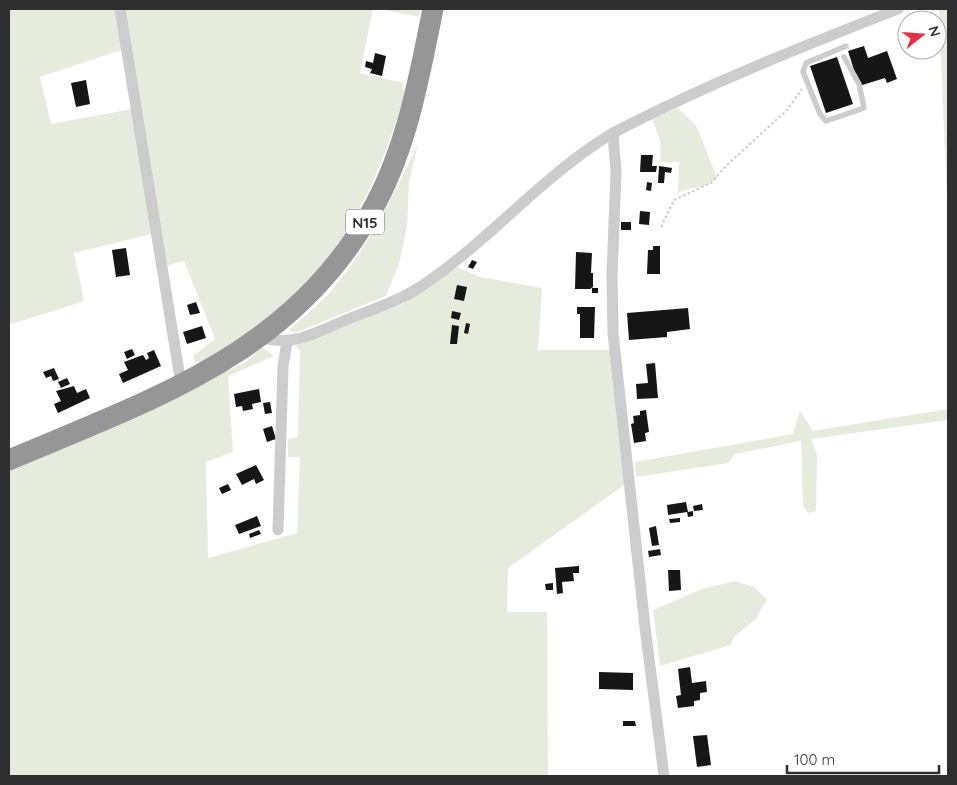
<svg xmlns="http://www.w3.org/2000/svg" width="957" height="785" viewBox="0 0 957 785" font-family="Quicksand,sans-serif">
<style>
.green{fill:#e5ecdc}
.building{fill:#161616}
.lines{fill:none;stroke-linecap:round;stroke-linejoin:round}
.path{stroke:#ccc;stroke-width:2;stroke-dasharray:2.5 2.5;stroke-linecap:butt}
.lane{stroke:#ccc;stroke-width:5.5}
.street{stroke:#ccc;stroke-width:11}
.highway{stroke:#969696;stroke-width:21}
.labels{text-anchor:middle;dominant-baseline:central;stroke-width:5;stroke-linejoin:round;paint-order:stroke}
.shield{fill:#fff;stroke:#6d6d6d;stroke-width:1}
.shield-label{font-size:15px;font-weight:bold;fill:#2f2f2f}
</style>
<rect width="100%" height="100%" fill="#fff"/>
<g class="green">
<path d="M9 9H116L124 49 40 77 51 124 132 109 152 234 74 253 84 301 9 325Z"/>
<path d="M125 9H373L360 73 404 83 402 88 406 91C378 184 344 256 269 320 250 337 223 349 201 362H195L193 356 215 339 184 261 166 266Z"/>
<path d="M380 9H421L419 17Z"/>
<path d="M939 9H947L948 21V225Z"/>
<path d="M678 108 697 127 717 178C700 191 694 185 678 193L679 162H661L660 141 652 118Z"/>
<path d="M418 144 409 182 407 227 399 264 386 296 295 333 289 330C304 316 323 302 336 285 370 243 394 193 418 144Z"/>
<path d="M457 267 480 277 542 288 538 350H613L627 483 508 568 507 612H547L548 776H9V472L246 362 262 347 274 356 228 376 233 452 206 462 208 558 297 533 300 457H288V439L298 437 300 351 295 346 402 304Z"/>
<path d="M948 409V420L811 439 817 455 816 511 808 513 803 506 801 441 735 454 728 463 636 477 635 462 793 434 800 411 813 431Z"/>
<path d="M735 581 754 587 767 599 756 619 734 637 731 645 660 666 653 610 702 589Z"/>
</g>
<g class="building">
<path d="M864 46 868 58 887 51 897 79 887 83 885 78 859 86 848 51Z"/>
<path d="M375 53 386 56 382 76 370 73 372 69 365 67 366 61 373 63Z"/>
<path d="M837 57 853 104 826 113 810 66Z"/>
<path d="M86 80 90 104 76 107 71 83Z"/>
<path d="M641 155H653L652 166H657L656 172H640Z"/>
<path d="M659 166 672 168 671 173 665 172 664 183H658Z"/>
<path d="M647 182 652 183 651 191 646 190Z"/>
<path d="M640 211 650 212 649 225 639 224Z"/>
<rect x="621" y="222" width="10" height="8"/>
<path d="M653 246H660V274H647L648 250H653Z"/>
<path d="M126 248 130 275 116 277 112 250Z"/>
<path d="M576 252 592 253 591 273H593V287L590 289H575Z"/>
<path d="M472 260 477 262 473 269 468 267Z"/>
<path d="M457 285 467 287 464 301 454 299Z"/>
<rect x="592" y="288" width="6" height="5"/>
<path d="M196 302 200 313 190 315 187 305Z"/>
<path d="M577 307H595L594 338H580V314H577Z"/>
<path d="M688 308 690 329 667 332V337L629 340 627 313Z"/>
<path d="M452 311 461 313 459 320 451 318Z"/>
<path d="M466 323 470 324 468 334 464 333Z"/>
<path d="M452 325 459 326 457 344H450Z"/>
<path d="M202 326 206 338 187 344 183 332Z"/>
<path d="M132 349 135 355 127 359 124 352Z"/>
<path d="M154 350 161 366 123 383 119 374 128 370 124 362 143 355 146 360 149 358 147 353Z"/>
<path d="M655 363 658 398 637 399 636 384 648 383 646 364Z"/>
<path d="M54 368 59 379 53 381 51 376 46 378 43 372Z"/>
<path d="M67 378 70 384 61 388 58 382Z"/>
<path d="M74 386 77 393 86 389 90 398 58 413 54 404 61 401 56 391Z"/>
<path d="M259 389 261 402 252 404 253 409 243 411 242 406 236 407 234 394Z"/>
<path d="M270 402 272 413 265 414 263 403Z"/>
<path d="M646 410 649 432 645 433 646 441 634 443 631 424 634 423 633 416 640 415V411Z"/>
<path d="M272 426 276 439 267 442 263 429Z"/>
<path d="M256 465 264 480 256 484 254 479 242 485 236 474Z"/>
<path d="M228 484 231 490 222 494 219 488Z"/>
<path d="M686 502 688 512 693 511V516L688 517 687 512 668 515 667 505Z"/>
<path d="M702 504 703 510 694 511 693 506Z"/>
<path d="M257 516 261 526 239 534 235 525Z"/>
<path d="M680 518V522L670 523 669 519Z"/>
<path d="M656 526 659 545 652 546 649 528Z"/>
<path d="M259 530 261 534 250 538 249 534Z"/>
<path d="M660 549 661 555 649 557 648 551Z"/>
<path d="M579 566V573H573L574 581 562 582 563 593 557 594 555 568Z"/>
<path d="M668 570H680L681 590 669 591Z"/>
<path d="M553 583V590H546L545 584Z"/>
<path d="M690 667 692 683 706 681 707 692 700 693V700L694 701V706L678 708 676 696 681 695 678 669Z"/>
<path d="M599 672 633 673V690L599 689Z"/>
<path d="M623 721H635L636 726H623Z"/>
<path d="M707 735 711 765 697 767 693 736Z"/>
</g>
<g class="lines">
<path class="path" d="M661 227 674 200 711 183 727 165 787 110 802 89"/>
<path class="lane" d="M844 57 859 84 864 108 826 121 820 114 803 72 806 63 846 46"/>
<g class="street">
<path d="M120 9 181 384"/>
<path d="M261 337C290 347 314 334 341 322 365 312 395 303 417 289 488 243 541 176 613 133"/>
<path d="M278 530 283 366 287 342"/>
<path d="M664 776 645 627 613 333 612 275 616 172 613 133C705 85 801 47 898 9"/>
</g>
<path class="highway" d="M9 460C155 398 298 352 377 201 408 142 420 73 433 9"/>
</g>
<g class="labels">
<rect class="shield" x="346" y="209.5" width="38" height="25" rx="4"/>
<g class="shield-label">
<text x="365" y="222">N15</text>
</g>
</g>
<rect width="957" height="785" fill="none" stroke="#2f2f2f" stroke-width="20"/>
<g transform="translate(922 35) rotate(73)"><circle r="24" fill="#ffffff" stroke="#acacac"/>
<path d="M0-4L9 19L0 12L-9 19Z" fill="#e72f42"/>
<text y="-8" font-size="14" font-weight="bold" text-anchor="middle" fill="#2f2f2f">N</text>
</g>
<path d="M787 765v8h152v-8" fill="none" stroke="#2f2f2f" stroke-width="2.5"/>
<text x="794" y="765" font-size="15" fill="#2f2f2f" stroke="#ffffff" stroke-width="4" paint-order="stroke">100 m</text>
</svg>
